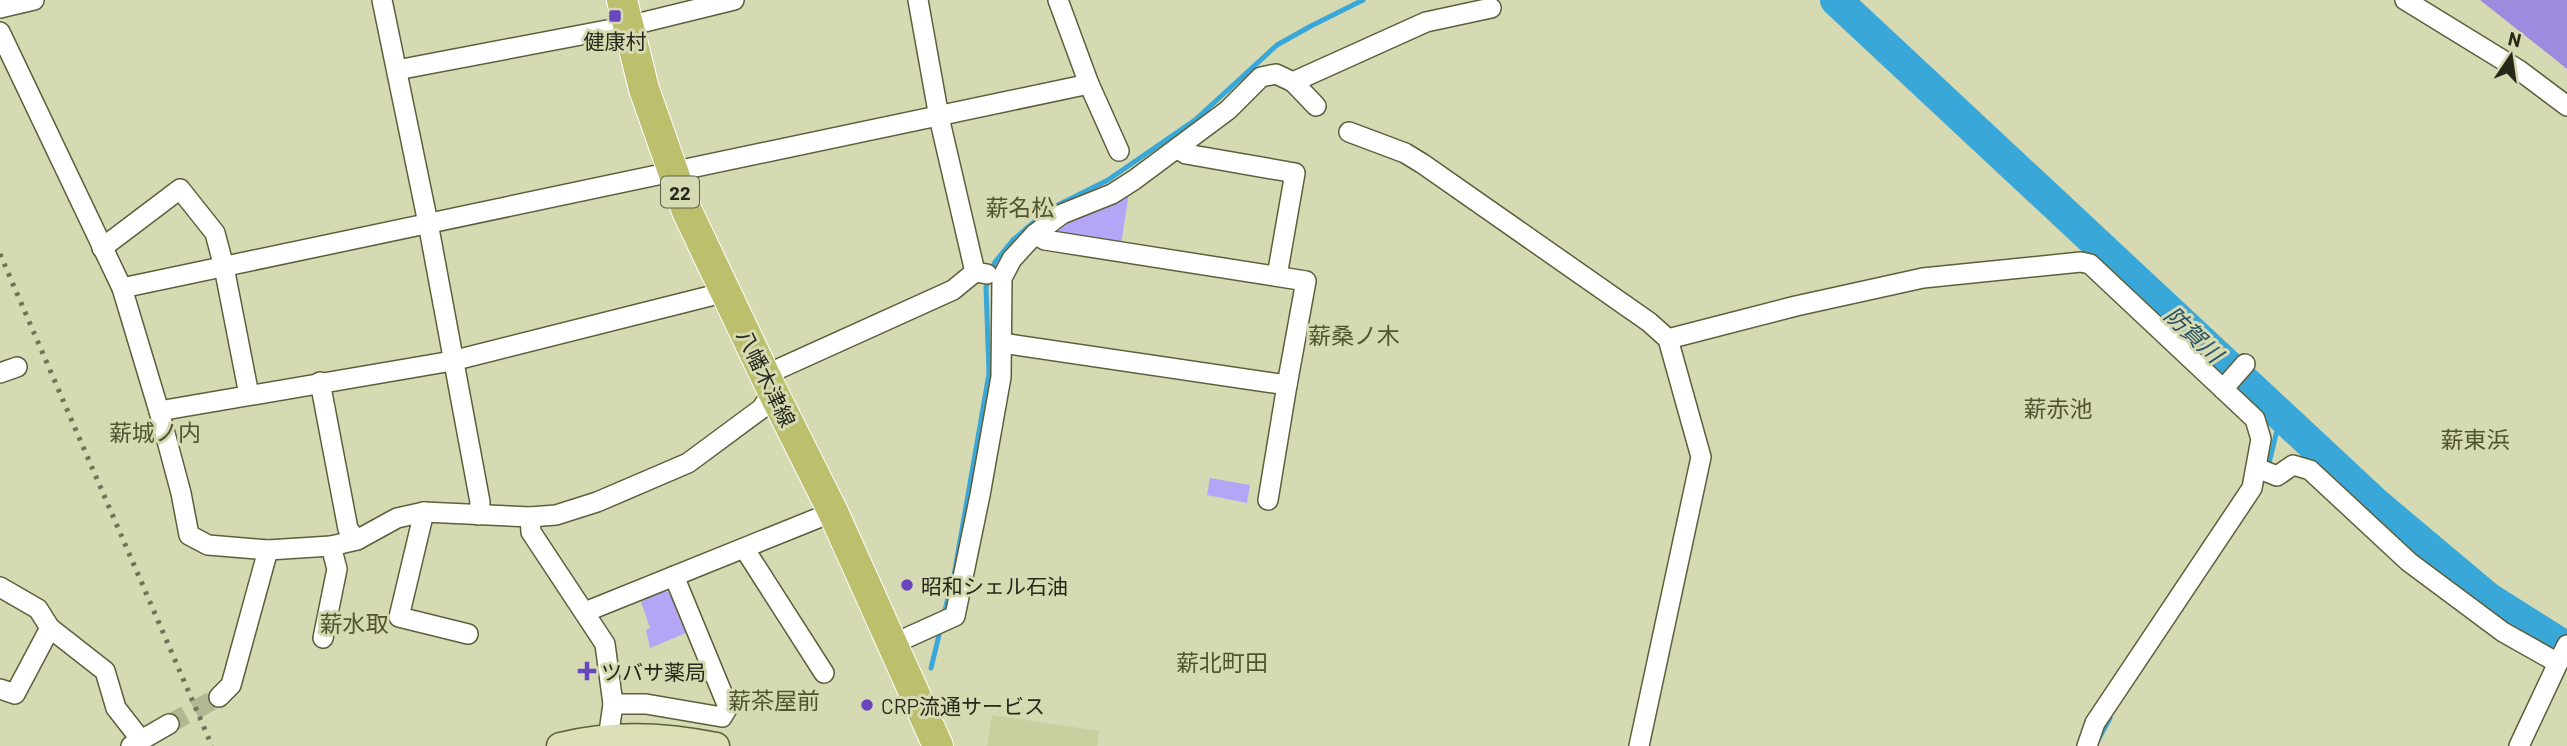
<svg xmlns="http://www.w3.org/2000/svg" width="2567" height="746" viewBox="0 0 2567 746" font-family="Barlow,'Noto Sans JP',sans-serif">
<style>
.built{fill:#c9ce9f}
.green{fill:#b5a5f6}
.forest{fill:#9c8bde}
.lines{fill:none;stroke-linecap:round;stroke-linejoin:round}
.stream{stroke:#3aa7d9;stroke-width:5}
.river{stroke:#3aa7d9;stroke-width:32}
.street-tunnel{stroke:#b3b693;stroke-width:19;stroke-dasharray:19 10;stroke-linecap:butt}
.street-casing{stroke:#5c5f3b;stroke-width:22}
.secondary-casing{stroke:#5c5f3b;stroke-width:29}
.primary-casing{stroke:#fff;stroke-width:32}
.street{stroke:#fff;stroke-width:19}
.secondary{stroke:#dddfb6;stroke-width:26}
.primary{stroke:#bcbf6c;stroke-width:30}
.rail{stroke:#707259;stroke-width:5;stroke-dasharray:3.5 7;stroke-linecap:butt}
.poi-dot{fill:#6a46be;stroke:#d6dab2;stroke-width:2.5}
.labels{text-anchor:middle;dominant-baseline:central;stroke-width:6;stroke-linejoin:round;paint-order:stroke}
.shield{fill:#d6dab2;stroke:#5c5d47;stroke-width:2}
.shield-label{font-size:19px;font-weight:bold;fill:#272819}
.poi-label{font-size:21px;fill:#272819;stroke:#d6dab2;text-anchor:start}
.street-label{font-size:21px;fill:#272819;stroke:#d6dab2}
.neighbourhood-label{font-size:23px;fill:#515431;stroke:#d6dab2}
.water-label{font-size:23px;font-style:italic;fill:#234f64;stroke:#d6dab2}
</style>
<rect width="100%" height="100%" fill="#d6dab2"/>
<path class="built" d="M992 715 1099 731 1097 746H987Z"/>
<g class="green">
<path d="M1130 186 1121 245 1045 236 1046 225Z"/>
<path d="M1210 478 1250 485 1247 503 1207 495Z"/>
<path d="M660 589 672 594 686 633 650 648 646 630 650 628 639 596Z"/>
</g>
<path class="forest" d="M2480 0H2567V69L2556 60Z"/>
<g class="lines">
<g class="stream">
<path d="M2268 467 2281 414"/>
<path d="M944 614 955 570 989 374 986 287 995 262 1013 240 1048 210 1108 180 1195 120 1277 45 1311 26 1363 0"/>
<path d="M931 668 941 627"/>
<path d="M2098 740 2110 718"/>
</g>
<path class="river" d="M1836 0 2375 503 2488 598 2567 648"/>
<path class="street-tunnel" d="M169 724 219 697"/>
<g class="street-casing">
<g id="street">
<path d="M382 0 428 223 480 502 479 515"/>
<path d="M918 0 939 117 975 272"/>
<path d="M1058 0 1089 84 1119 151"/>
<path d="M2405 0 2519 70 2567 106"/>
<path d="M0 8 34 0"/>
<path d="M0 32 122 288 159 411 181 493 189 535 208 545 268 550 331 546 357 540 397 518 424 512 530 517 556 515 597 502 688 463 761 409 773 392"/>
<path d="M397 70 628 26 734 0"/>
<path d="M1293 82 1426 22 1491 8"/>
<path d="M1349 132 1405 153 1423 164 1649 322 1668 339 1701 457 1639 746"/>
<path d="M1177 148 1186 154 1295 173 1277 276"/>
<path d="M102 248 180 189 215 233 224 267 249 395"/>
<path d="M122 288 1089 84"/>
<path d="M1668 339 1796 306 1923 278 2081 262 2090 264 2255 419 2261 439 2252 488 2095 723 2087 746"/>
<path d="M1002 343 1287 385 1306 281 1045 240 1035 234"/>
<path d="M0 373 17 367"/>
<path d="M765 375 953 290 975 272 987 274"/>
<path d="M320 382 348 529 357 540"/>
<path d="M2223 389 2245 364"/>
<path d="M159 411 452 361 726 292"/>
<path d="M2257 468 2277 476 2293 465 2310 470 2409 562 2503 632 2558 663 2519 746"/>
<path d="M1268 500 1287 385"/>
<path d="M424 512 399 617 468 634"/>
<path d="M530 517 531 532 605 644 613 704 607 746"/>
<path d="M744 548 824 673"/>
<path d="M0 587 38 609 50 628 105 671 116 708 141 740"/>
<path d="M585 612 833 512"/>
<path d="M323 638 337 569 331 546"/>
<path d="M893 644 955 616 980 495 1001 377 1002 278 1012 259 1035 234 1062 214 1112 194 1134 180 1228 110 1261 77 1276 74 1293 82 1316 106"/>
<path d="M2558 663 2567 645"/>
<path d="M0 689 15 694 50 628"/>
<path d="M219 697 231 685 268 550"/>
<path d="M613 704H646L722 717 728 707 674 576"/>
<path d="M131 746 169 724"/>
</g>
</g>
<g class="secondary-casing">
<path id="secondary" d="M560 746C612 733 663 735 716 746"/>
</g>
<g class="primary-casing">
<path id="primary" d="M622 0 644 89 687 211 773 392 833 512 938 746"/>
</g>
<use href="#street" class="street"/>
<use href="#secondary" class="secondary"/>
<use href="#primary" class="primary"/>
<path class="rail" d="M0 254 212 746"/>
</g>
<g class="poi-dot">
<rect x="608" y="9" width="14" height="14" rx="3.5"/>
<circle cx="907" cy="585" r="7"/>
<path d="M583.5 660.5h7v7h7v7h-7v7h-7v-7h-7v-7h7z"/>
<circle cx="867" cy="705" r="7"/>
</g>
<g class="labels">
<rect class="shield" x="661" y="176.5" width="38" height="31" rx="5"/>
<g class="shield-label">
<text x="680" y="192">22</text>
</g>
<g class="poi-label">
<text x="615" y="40" text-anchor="middle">健康村</text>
<text x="921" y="585">昭和シェル石油</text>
<text x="601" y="671">ツバサ薬局</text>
<text x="881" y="705">CRP流通サービス</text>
</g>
<g class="street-label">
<text transform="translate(767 378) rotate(64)">八幡木津線</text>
</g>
<g class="neighbourhood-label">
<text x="1020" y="207">薪名松</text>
<text x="1354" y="335">薪桑ノ木</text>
<text x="2058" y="408">薪赤池</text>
<text x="155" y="432">薪城ノ内</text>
<text x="2475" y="439">薪東浜</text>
<text x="354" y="623">薪水取</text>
<text x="1222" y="662">薪北町田</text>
<text x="774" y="700">薪茶屋前</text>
</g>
<g class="water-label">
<text transform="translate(2194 334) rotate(43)">防賀川</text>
</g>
</g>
<g transform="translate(2511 56) rotate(13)" stroke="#d6dab2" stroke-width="5" paint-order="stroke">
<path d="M0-5L12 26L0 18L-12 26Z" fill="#272819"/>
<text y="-10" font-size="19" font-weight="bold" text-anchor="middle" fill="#272819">N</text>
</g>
</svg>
